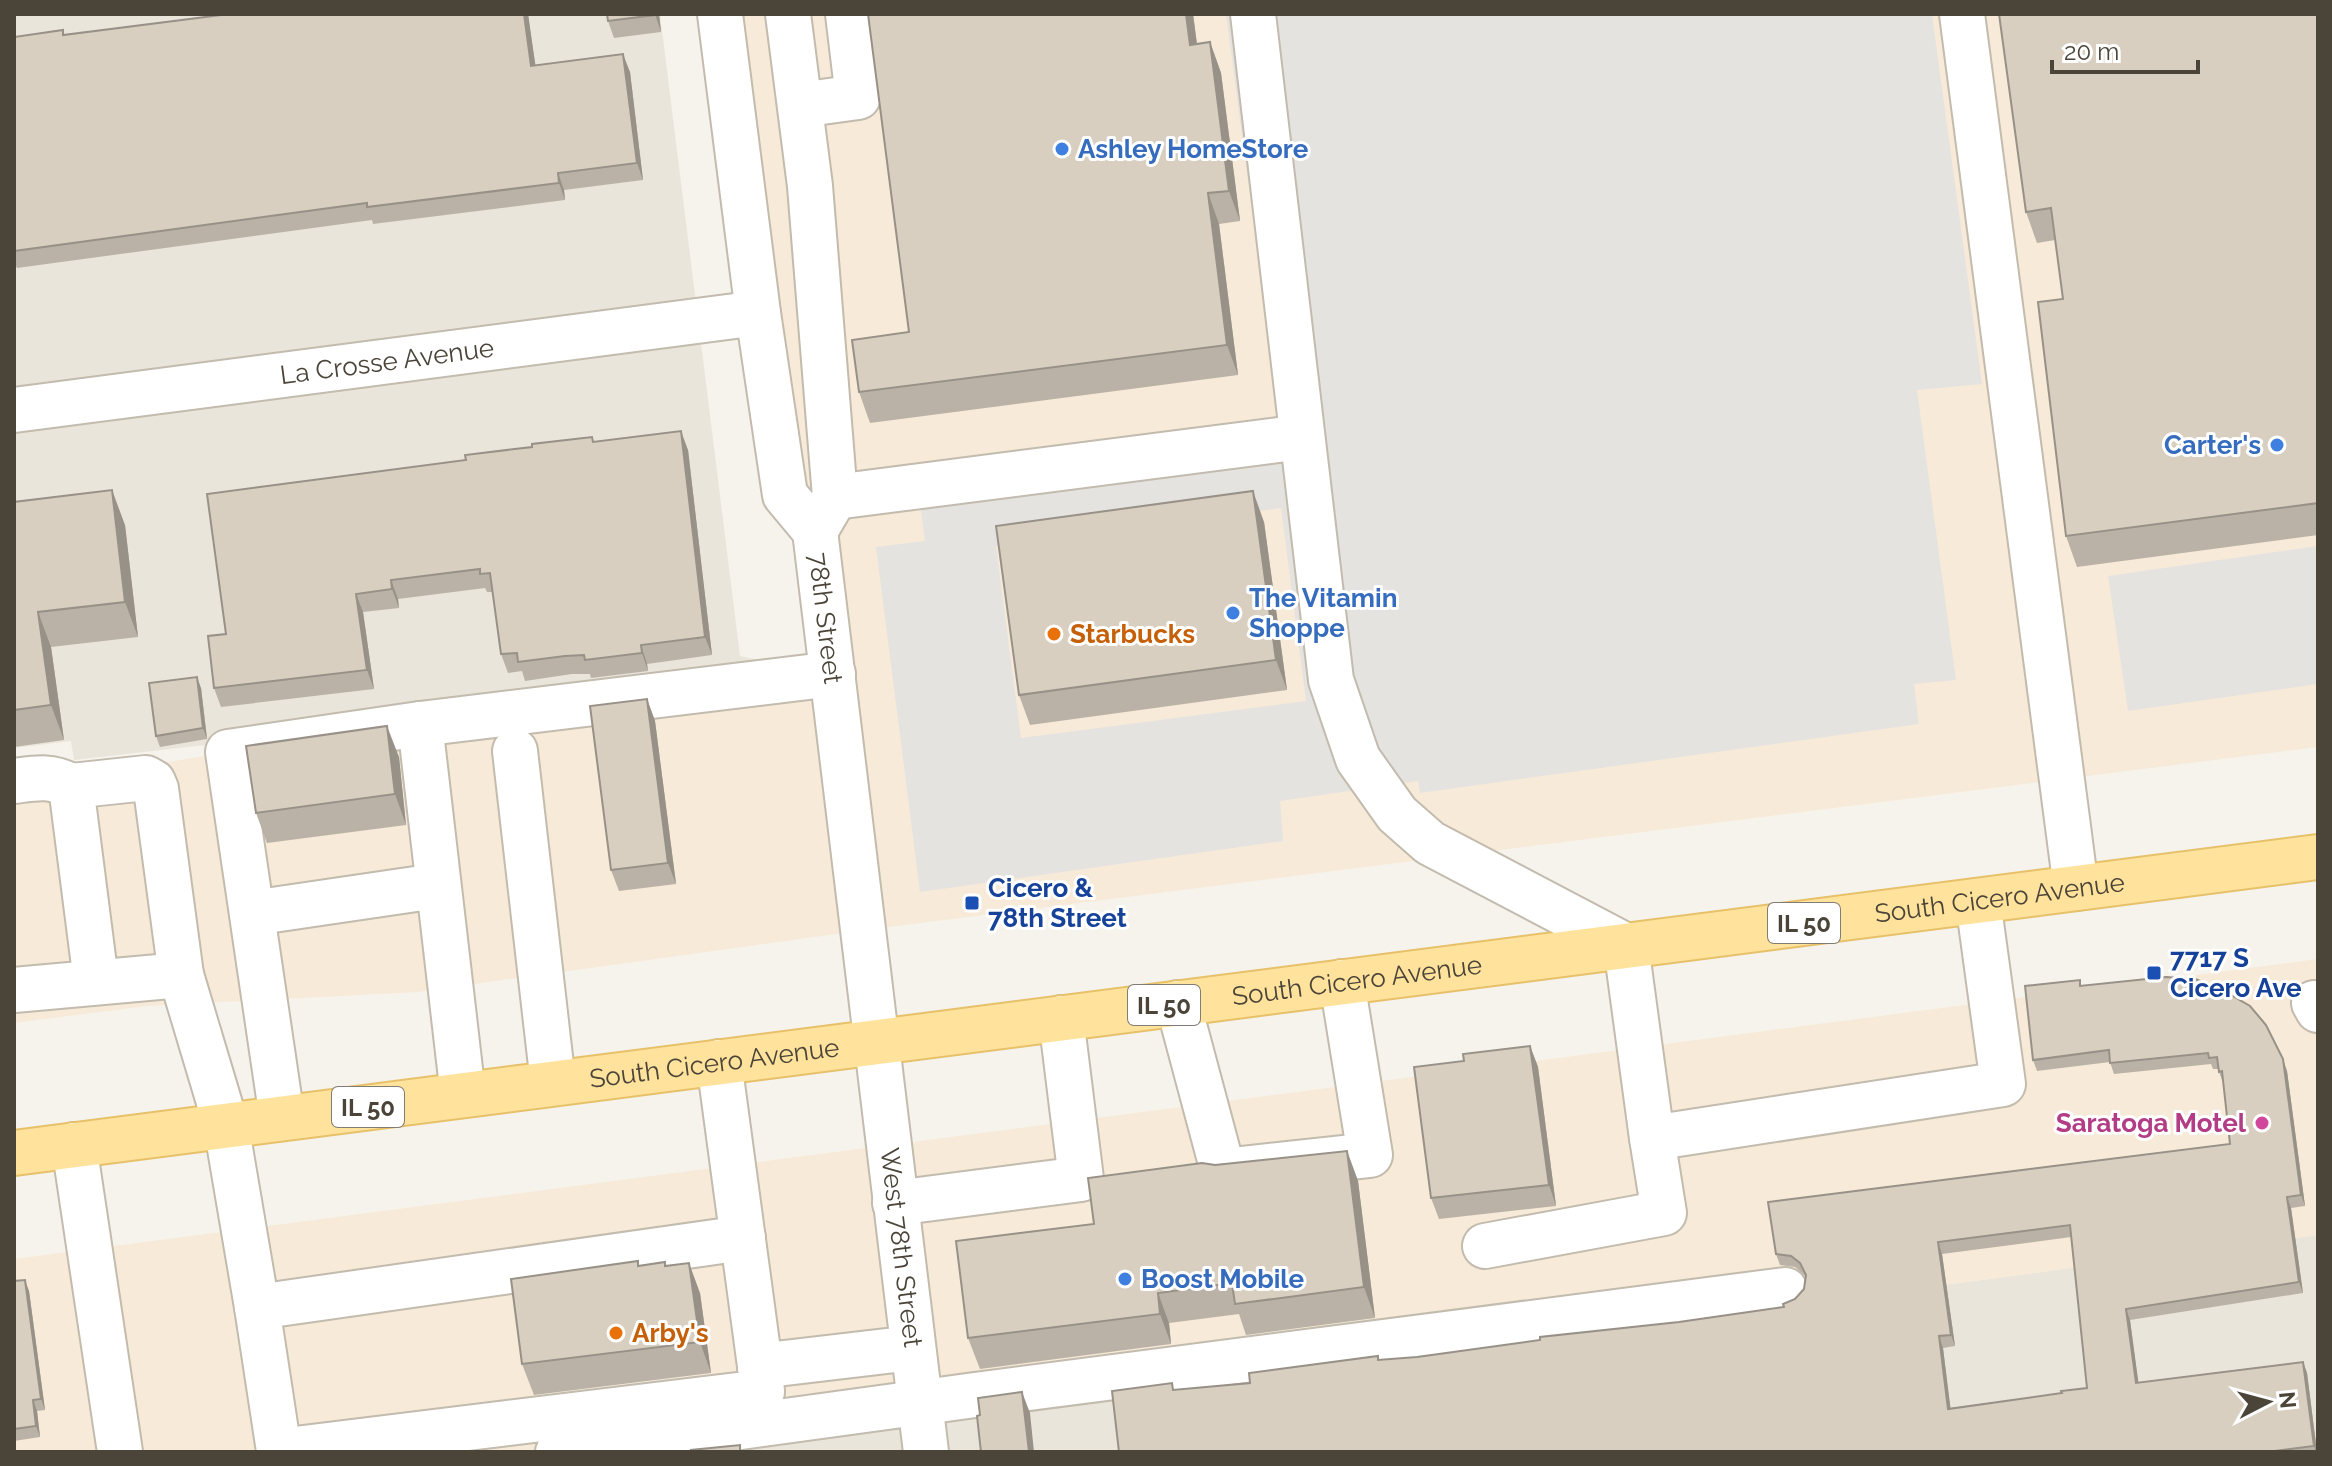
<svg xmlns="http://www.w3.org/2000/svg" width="2332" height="1466" viewBox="0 0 2332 1466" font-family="Raleway,sans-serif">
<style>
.residential{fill:#eae5da}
.commercial{fill:#f7ead8}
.parking{fill:#e5e3e0;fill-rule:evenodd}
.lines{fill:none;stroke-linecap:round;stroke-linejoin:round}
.minor-casing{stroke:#c2bbae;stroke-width:48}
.major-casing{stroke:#e6c16a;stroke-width:48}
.minor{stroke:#fff;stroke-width:44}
.major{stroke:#ffe39c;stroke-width:44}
.wall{fill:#bab2a6;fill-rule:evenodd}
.shaded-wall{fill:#979187}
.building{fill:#d8cfc1;stroke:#979187;stroke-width:2;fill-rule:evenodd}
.shop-dot{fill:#3f7fe0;stroke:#fff;stroke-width:3}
.food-dot{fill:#e8710a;stroke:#fff;stroke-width:3}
.transit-dot{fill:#1a4fb4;stroke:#fff;stroke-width:3}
.hotel-dot{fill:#d1479c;stroke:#fff;stroke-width:3}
.labels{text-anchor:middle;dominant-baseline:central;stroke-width:6;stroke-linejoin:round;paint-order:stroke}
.shield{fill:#fff;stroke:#817c74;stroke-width:2}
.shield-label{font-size:24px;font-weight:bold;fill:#4b4439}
.shop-label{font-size:26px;font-weight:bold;fill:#366cbe;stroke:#fff;text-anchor:start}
.street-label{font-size:26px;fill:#4b4439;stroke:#fff}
.food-label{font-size:26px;font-weight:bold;fill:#c56008;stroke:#fff;text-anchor:start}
.transit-label{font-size:26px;font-weight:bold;fill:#164399;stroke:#fff;text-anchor:start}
.hotel-label{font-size:26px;font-weight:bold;fill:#b23c85;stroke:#fff;text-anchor:end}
</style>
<rect width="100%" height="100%" fill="#f6f3ec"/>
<g class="residential">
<path d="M14 14H660L740 656 824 675 74 760 71 741 14 748Z"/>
<path d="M2318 1235V1452H692Z"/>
</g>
<g class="commercial">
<path d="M743 14H2318V747L857 931 417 992 147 1006 14 1023V788L228 752 824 675Z"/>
<path d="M2318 959V1235L692 1452H14V1259Z"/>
</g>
<g class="parking">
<path d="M1226 14H1932L1982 384 1917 390 1956 680 1914 684 1919 724 1420 793 1418 781 1280 801 1283 841 920 892 876 547 925 541 915 464 1279 416ZM1281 508 1306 701 1021 738 996 546Z"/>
<path d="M2318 546V684L2128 711 2108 576Z"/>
</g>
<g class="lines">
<g class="minor-casing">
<g id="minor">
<path id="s1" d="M720 14 758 313 785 495 815 531 926 1452"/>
<path d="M788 14 810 186 835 497 815 531"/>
<path d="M1253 14 1331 680 1358 759 1397 814 1430 843 1626 946 1652 1138 2003 1084 1978 901"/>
<path d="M1962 14 2076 888"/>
<path d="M800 105 858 97 848 14"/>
<path id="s2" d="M14 410 758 313"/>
<path d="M835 497 1302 437"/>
<path d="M420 724 463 1095"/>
<path d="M515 751 553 1083"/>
<path d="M14 781C37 778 51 775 71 786"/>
<path d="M252 913 436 886"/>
<path d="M96 981 71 786 146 778 153 782 156 789 181 975 226 1125 257 1307 743 1238"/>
<path d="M14 990 181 975"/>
<path d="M1178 1003 1223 1171 1370 1155 1342 982"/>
<path d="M2314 1003 2318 1010"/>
<path d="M719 1062 760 1366 912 1348"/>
<path d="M282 1118 228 752 420 724 833 674"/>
<path d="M74 1145 120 1452"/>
<path d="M895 1203 1081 1179 1061 1018"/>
<path d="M1485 1246 1664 1213 1652 1138"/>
<path d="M257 1307 279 1451 762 1392 760 1366"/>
<path d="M558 1452 975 1395 1785 1290"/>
</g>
</g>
<g class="major-casing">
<g id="major">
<path id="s3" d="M14 1153 2318 857"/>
</g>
</g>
<use href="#minor" class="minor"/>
<use href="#major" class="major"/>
</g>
<g class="wall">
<path d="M229 14H528L535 65 630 72 643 180 564 190 565 200 373 224 372 220 17 268 16 266H14V37L64 35Z"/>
<path d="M607 14H659L661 32 614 38 608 21Z"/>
<path d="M868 14H1193L1197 44 1210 42 1221 73 1240 221 1219 224 1238 375 870 423 859 392 909 332Z"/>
<path d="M2318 14V535L2077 567 2066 536 2063 299 2055 240 2037 243 2026 212Z"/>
<path d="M592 437 594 442 688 450 712 655 647 664 648 671 591 678 590 674H572L525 681 522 671 508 673 501 654 493 592H487L485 588 398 599 399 608 363 612 374 689 221 707 214 688 226 634 466 460 532 447Z"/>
<path d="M14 502 125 525 138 637 51 647 64 740 14 747Z"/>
<path d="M1264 522 1287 690 1030 725 1019 695Z"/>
<path d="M201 688 207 739 160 747 156 736Z"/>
<path d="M647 699 655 721 676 884 619 891 611 870Z"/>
<path d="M399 757 406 825 267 843 256 813Z"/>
<path d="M2082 986 2287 1071 2305 1206 2291 1208 2303 1293 2130 1320 2138 1383 2303 1362 2307 1373 2317 1452H1119L1175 1390 1250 1383 1378 1356 1379 1360 1417 1357 1679 1322 1784 1307 1795 1299 1804 1289 1805 1276 1795 1267 1780 1265 1776 1254 2230 1144 2223 1083 2218 1069H2213L2211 1064 2114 1074 2110 1062 2037 1071 2033 1060ZM2071 1237 2087 1388 2062 1393 1950 1408 1943 1348 1955 1346 1942 1254Z"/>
<path d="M1530 1046 1538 1067 1556 1206 1439 1219 1431 1198 1464 1061Z"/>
<path d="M1347 1151 1358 1181 1375 1318 1246 1335 1239 1314 1169 1323 1171 1344 980 1369 968 1338 1094 1224 1215 1165Z"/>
<path d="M639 1265 666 1266 700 1293 711 1373 534 1395 522 1364Z"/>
<path d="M14 1270 16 1281 29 1291 45 1410 37 1411 40 1437 14 1441Z"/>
</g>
<g class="shaded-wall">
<path d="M524 14H528L538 83 531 66Z"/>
<path d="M655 14H659L661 32Z"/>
<path d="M1186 14H1193L1201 76 1190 45Z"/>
<path d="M1210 42 1221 73 1240 221 1229 191Z"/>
<path d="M623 54 630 72 643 180 637 163Z"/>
<path d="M558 173 564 190 565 200 559 183Z"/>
<path d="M1208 193 1219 224 1238 375 1227 345Z"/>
<path d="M681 431 688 450 712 655 705 637Z"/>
<path d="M112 490 125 525 138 637 125 602Z"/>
<path d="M1253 491 1264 522 1287 690 1276 660Z"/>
<path d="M391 580 398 599 399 608 392 589Z"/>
<path d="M356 594 363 612 374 689 367 670Z"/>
<path d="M38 612 51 647 64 740 51 705Z"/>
<path d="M641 645 647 664 648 671 642 653Z"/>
<path d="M197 677 201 688 207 739 203 728Z"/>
<path d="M647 699 655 721 676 884 668 863Z"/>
<path d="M387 726 399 757 406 825 395 794Z"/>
<path d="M1530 1046 1538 1067 1556 1206 1549 1185Z"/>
<path d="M2283 1059 2287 1071 2305 1206 2301 1195Z"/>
<path d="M1347 1151 1358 1181 1375 1318 1364 1287Z"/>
<path d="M2287 1197 2291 1208 2303 1293 2299 1282Z"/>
<path d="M1938 1242 1942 1254 1955 1346 1951 1335Z"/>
<path d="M689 1263 700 1293 711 1373 700 1342Z"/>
<path d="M25 1280 29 1291 45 1410 41 1399Z"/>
<path d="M1158 1293 1169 1323 1171 1344 1160 1314Z"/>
<path d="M2126 1309 2130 1320 2140 1394 2136 1383Z"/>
<path d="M1939 1336 1943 1348 1952 1420 1948 1409Z"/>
<path d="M2303 1362 2307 1373 2317 1452H2316L2314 1446Z"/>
<path d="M1022 1392 1030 1413 1034 1452H1029Z"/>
<path d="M33 1400 37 1411 40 1437 36 1426Z"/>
</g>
<g class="building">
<path d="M229 14H524L531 66 623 54 637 163 558 173 559 183 367 207V203L14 251V37L63 30V35Z"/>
<path d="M607 14H655V15L608 21Z"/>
<path d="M868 14H1186L1190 45 1210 42 1229 191 1208 193 1227 345 859 392 852 340 909 332Z"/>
<path d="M1999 14H2318V503L2066 536 2038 302 2063 299 2051 208 2026 212Z"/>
<path d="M681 431 705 637 641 645 642 653 585 660 584 655 565 656 518 662 517 653 501 654 490 573 480 574V569L391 580 392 589 356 594 367 670 214 688 208 636 226 634 207 494 466 460 465 455 532 447V444L592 437 593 442Z"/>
<path d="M112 490 125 602 38 612 51 705 14 710V502Z"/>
<path d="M1253 491 1276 660 1019 695 996 526Z"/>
<path d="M197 677 203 728 156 736 149 683Z"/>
<path d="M647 699 668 863 611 870 590 706Z"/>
<path d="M387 726 395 794 256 813 246 746Z"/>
<path d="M2166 977 2195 979 2217 987 2250 1006 2266 1025 2283 1059 2301 1195 2287 1197 2299 1282 2126 1309 2136 1383 2303 1362 2314 1446 2267 1452H1119L1112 1391 1172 1383 1173 1390 1250 1383 1249 1373 1378 1356V1360L1417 1357 1540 1340V1337L1679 1322 1784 1307 1783 1304 1795 1299 1804 1289 1806 1275 1800 1263 1791 1256 1776 1254 1768 1202 2230 1144 2222 1071 2219 1072 2217 1057 2209 1058 2208 1053 2110 1063 2109 1050 2033 1060 2025 986 2080 980V986ZM2070 1225 2087 1388 2061 1391 2062 1393 1948 1409 1939 1336 1951 1335 1938 1242Z"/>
<path d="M1530 1046 1549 1185 1431 1198 1414 1067 1464 1061 1463 1054Z"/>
<path d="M1347 1151 1364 1287 1235 1304 1232 1283 1158 1293 1160 1314 968 1338 956 1241 1094 1224 1088 1178 1202 1163 1215 1165Z"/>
<path d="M638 1261V1266L665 1262V1266L689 1263 700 1342 522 1364 511 1279Z"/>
<path d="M25 1280 41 1399 33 1400 36 1426 14 1429V1281Z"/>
<path d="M1022 1392 1029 1452H981L977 1416 980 1415 978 1398Z"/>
<path d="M740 1445V1452H691V1450Z"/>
</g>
<g class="shop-dot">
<circle cx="1062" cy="149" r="8"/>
<circle cx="2277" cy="445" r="8"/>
<circle cx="1233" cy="613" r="8"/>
<circle cx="1125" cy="1279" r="8"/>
</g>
<g class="food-dot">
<circle cx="1054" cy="634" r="8"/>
<circle cx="616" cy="1333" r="8"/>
</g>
<g class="transit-dot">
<rect x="964" y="895" width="16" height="16" rx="4"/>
<rect x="2146" y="965" width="16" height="16" rx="4"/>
</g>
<circle class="hotel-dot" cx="2262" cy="1123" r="8"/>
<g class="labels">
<g class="shield">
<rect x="1768" y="903" width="72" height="40" rx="6"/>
<rect x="1128" y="985" width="72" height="40" rx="6"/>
<rect x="332" y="1087" width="72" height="40" rx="6"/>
</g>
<g class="shield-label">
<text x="1804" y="923">IL 50</text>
<text x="1164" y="1005">IL 50</text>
<text x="368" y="1107">IL 50</text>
</g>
<g class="shop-label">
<text x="1078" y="149">Ashley HomeStore</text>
<text x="2261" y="445" text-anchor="end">Carter's</text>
<text x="1249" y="598">The Vitamin<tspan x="1249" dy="30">Shoppe</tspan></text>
<text x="1141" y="1279">Boost Mobile</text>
</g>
<g class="street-label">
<text stroke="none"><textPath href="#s2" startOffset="376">La Crosse Avenue</textPath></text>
<text stroke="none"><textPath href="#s1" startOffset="620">78th Street</textPath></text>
<text stroke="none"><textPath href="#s3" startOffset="2002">South Cicero Avenue</textPath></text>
<text stroke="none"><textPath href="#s3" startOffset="1354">South Cicero Avenue</textPath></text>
<text stroke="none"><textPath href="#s3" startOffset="706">South Cicero Avenue</textPath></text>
<text stroke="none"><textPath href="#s1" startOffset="1254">West 78th Street</textPath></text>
</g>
<g class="food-label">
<text x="1070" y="634">Starbucks</text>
<text x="632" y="1333">Arby's</text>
</g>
<g class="transit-label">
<text x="988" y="888">Cicero &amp;<tspan x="988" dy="30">78th Street</tspan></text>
<text x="2170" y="958">7717 S<tspan x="2170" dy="30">Cicero Ave</tspan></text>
</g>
<g class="hotel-label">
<text x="2246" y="1123">Saratoga Motel</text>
</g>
</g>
<rect width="2332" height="1466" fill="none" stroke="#4b4439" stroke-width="32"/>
<g transform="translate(2268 1402) rotate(84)" stroke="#ffffff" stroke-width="6" paint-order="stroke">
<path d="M0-6L14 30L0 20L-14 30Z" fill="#4b4439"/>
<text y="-12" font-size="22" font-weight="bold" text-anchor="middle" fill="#4b4439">N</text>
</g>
<path d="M2052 60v12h146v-12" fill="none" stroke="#4b4439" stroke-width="4"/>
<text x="2064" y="60" font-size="24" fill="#4b4439" stroke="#ffffff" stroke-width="6" paint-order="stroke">20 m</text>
</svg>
